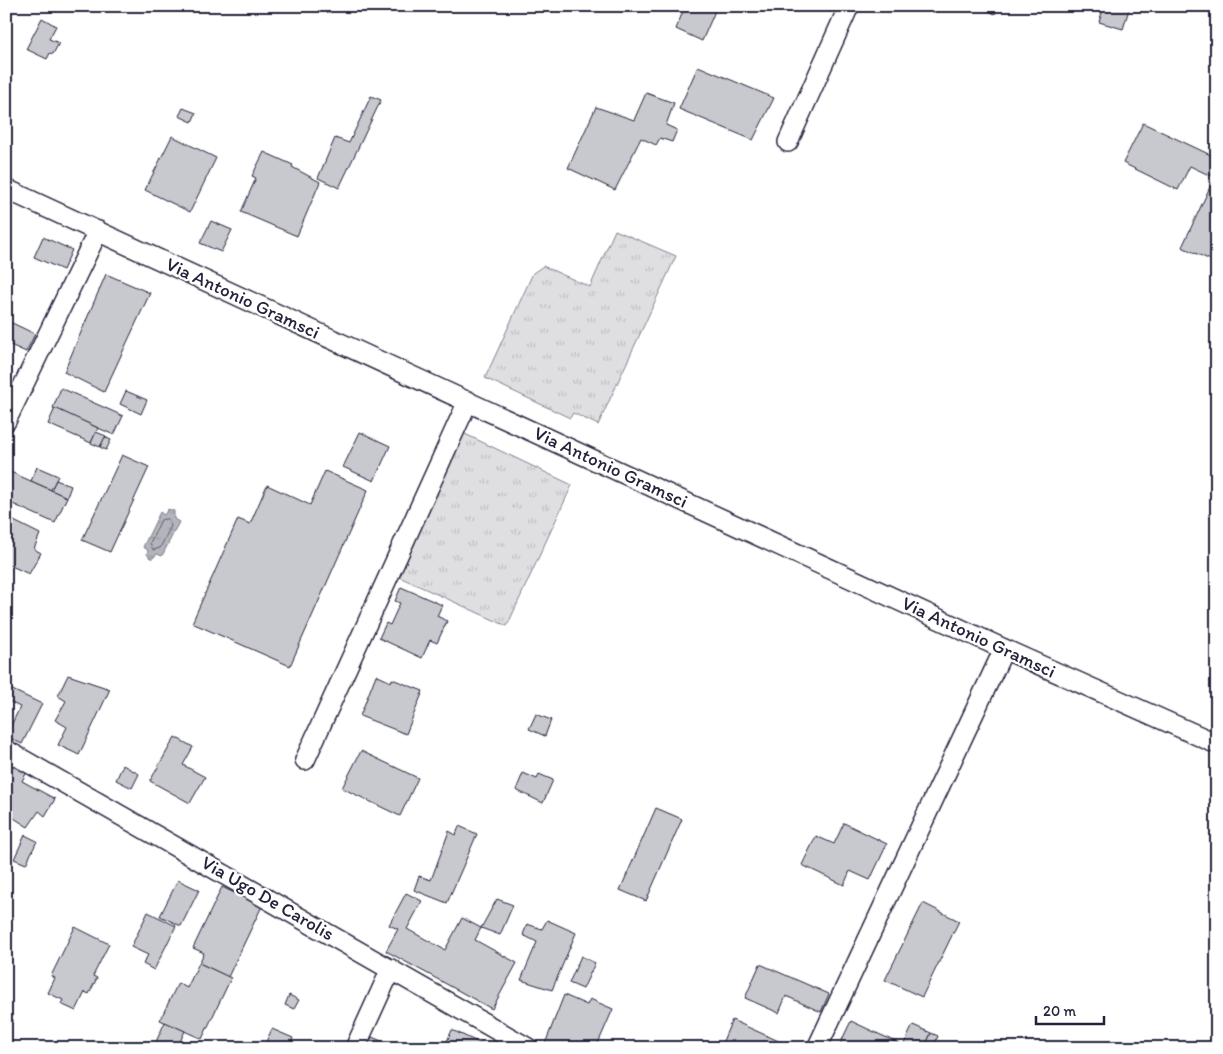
<svg xmlns="http://www.w3.org/2000/svg" width="1223" height="1054" viewBox="0 0 1223 1054" font-family="Itim,sans-serif">
<style>
.grass{fill:url(#grass-tufts);stroke:#80808e}
.water{fill:url(#water-ripples);stroke:#7a7a88}
.lines{fill:none;stroke-linecap:round;stroke-linejoin:round}
.shore{stroke:#5c5c6f;stroke-width:1}
.building{fill:#c8c8cf;stroke:#22223b}
.street-casing{stroke:#22223b;stroke-width:22}
.street{stroke:#fff;stroke-width:19}
.labels{text-anchor:middle;dominant-baseline:central;stroke-width:4.5;stroke-linejoin:round;paint-order:stroke}
.street-label{font-size:19px;fill:#22223b;stroke:#fff}
</style>
<defs>
<pattern id="grass-tufts" width="24" height="20" patternUnits="userSpaceOnUse" patternTransform="scale(1.25)"><rect width="24" height="20" fill="#dfdfe2"/><path d="M3 7l-1-3M5 7V3M7 7l1-3M15 17l-1-3M17 17v-4M19 17l1-3" fill="none" stroke="#bfbfc3"/></pattern>
<pattern id="water-ripples" width="26" height="14" patternUnits="userSpaceOnUse" patternTransform="scale(1.25)"><rect width="26" height="14" fill="#b4b4bc"/><path d="M2 4q2-2 4 0t4 0M15 11q2-2 4 0t4 0" fill="none" stroke="#9a9aa2"/></pattern>
</defs>
<rect width="100%" height="100%" fill="#fff"/>
<filter id="ink" filterUnits="userSpaceOnUse"><feTurbulence type="fractalNoise" baseFrequency=".02" numOctaves="2"/><feDisplacementMap in="SourceGraphic" scale="10" xChannelSelector="R" yChannelSelector="G"/><feConvolveMatrix kernelMatrix="1 2 1 2 8 2 1 2 1" color-interpolation-filters="sRGB"/></filter>
<g filter="url(#ink)">
<g class="grass">
<path d="M615 230 676 256 598 425 573 413 570 418 485 378 533 273 543 266 590 287Z"/>
<path d="M463 433 572 485 507 626 397 576Z"/>
</g>
<path class="water" d="M168 509 174 511V519L179 522 162 556 157 554 153 558H150L147 554 148 550 143 547 160 512 164 515Z"/>
<g class="lines">
<path class="shore" d="M168 519 171 526 160 548 153 550 150 543 161 520Z"/>
</g>
<g class="building">
<path d="M685 6H706L715 11 702 41 676 29Z"/>
<path d="M978 6H998L995 14Z"/>
<path d="M1104 6H1130L1123 29 1099 22Z"/>
<path d="M42 18 56 26 49 39 59 43 53 54 50 53 47 59 26 49Z"/>
<path d="M698 66 774 98 753 140 679 109Z"/>
<path d="M646 93 674 103 666 125 677 130 672 142 660 138 656 145 641 138 615 190 568 168 596 107 634 120Z"/>
<path d="M371 96 381 100 339 188 318 178 335 138 349 143Z"/>
<path d="M183 108 196 113 192 122 179 116Z"/>
<path d="M1143 123 1217 158V165L1211 176 1190 166 1178 190 1123 163Z"/>
<path d="M172 136 216 158 190 212 145 190Z"/>
<path d="M264 152 293 165 292 167 320 182 297 236 241 212 256 178 252 176Z"/>
<path d="M1217 172V263L1182 247Z"/>
<path d="M211 221 232 230 221 252 200 243Z"/>
<path d="M43 237 72 250 63 270 34 257Z"/>
<path d="M106 274 150 293 104 392 64 372Z"/>
<path d="M6 320 35 334 26 352 6 343Z"/>
<path d="M61 388 123 416 114 435 53 408Z"/>
<path d="M126 391 147 400 141 414 120 404Z"/>
<path d="M55 408 98 428 91 443 48 424Z"/>
<path d="M96 432 106 436 100 447 91 443Z"/>
<path d="M360 432 390 446 374 481 343 467Z"/>
<path d="M105 437 111 440 106 450 100 447Z"/>
<path d="M122 455 149 467 110 552 82 540Z"/>
<path d="M37 467 58 476 51 490 31 481Z"/>
<path d="M6 470 67 497 55 523 6 501Z"/>
<path d="M325 471 368 490 290 666 192 623 238 519 250 524 267 485 310 505Z"/>
<path d="M56 480 71 486 67 497 51 490Z"/>
<path d="M6 517 40 534 34 549 41 553 29 574 9 565 6 568Z"/>
<path d="M401 587 442 605 437 616 447 621 437 643 430 640 422 658 379 638 386 623 390 625 400 603 395 601Z"/>
<path d="M68 675 110 689 79 755 58 745 67 727 55 720 66 701 58 696Z"/>
<path d="M376 675 391 682 392 679 423 691 406 734 360 716Z"/>
<path d="M6 687 42 704 22 744 6 736 20 707 6 700Z"/>
<path d="M536 714 551 720 545 736 529 729Z"/>
<path d="M175 737 193 747 183 765 205 777 190 803 150 781Z"/>
<path d="M361 751 418 778 400 816 342 788Z"/>
<path d="M6 755 29 768 22 781 55 799 45 816 39 811 28 827 6 813 11 798 6 795Z"/>
<path d="M123 765 139 774 132 788 116 780Z"/>
<path d="M523 773 537 779 539 774 553 780 543 803 516 790Z"/>
<path d="M656 808 682 819 646 901 620 890Z"/>
<path d="M844 823 887 844 870 880 850 871 844 885 802 865 816 836 834 844Z"/>
<path d="M459 826 477 834 447 903 414 890 419 876 431 880 449 831 456 835Z"/>
<path d="M25 835 37 841 26 864 14 859Z"/>
<path d="M178 880 199 890 181 926 160 916Z"/>
<path d="M222 887 262 906 228 977 199 963 204 953 193 948Z"/>
<path d="M406 893 422 901 407 929 445 950 462 918 481 928 475 940 517 963 492 1009 386 951 398 929 389 925Z"/>
<path d="M497 899 513 905 500 935 481 928Z"/>
<path d="M923 903 959 921 922 997 885 980Z"/>
<path d="M148 912 176 926 154 970 143 964 148 955 131 947Z"/>
<path d="M547 920 576 933 552 990 521 980 537 942 523 935 527 924 542 929Z"/>
<path d="M75 927 109 944 93 976 97 978 89 994 85 992 76 1011 61 1004 63 1000 48 993 55 978 51 976Z"/>
<path d="M581 956 595 963 583 989 569 983Z"/>
<path d="M199 963 231 978 202 1039 160 1020 178 983 187 988Z"/>
<path d="M760 964 829 994 821 1012 786 996 779 1013 745 998Z"/>
<path d="M289 995 299 1000 294 1009 285 1005Z"/>
<path d="M564 995 587 1005 590 999 613 1009 596 1048H552L545 1044Z"/>
<path d="M732 1020 783 1043 781 1048H720Z"/>
<path d="M851 1021 902 1045 900 1048H838Z"/>
<path d="M165 1022 185 1031 177 1048H163L155 1044Z"/>
<path d="M913 1025 931 1033 925 1047 926 1048H902Z"/>
<path d="M272 1029 293 1038 289 1048H263Z"/>
<path d="M452 1030 488 1047V1048H444Z"/>
<path d="M931 1033 938 1036 933 1048H926L925 1047Z"/>
<path d="M372 1037 398 1048H367Z"/>
</g>
<g class="lines">
<g class="street-casing">
<g id="street">
<path d="M788 142 849 6"/>
<path d="M6 189 1004 649 1217 744"/>
<path d="M6 421 98 231"/>
<path d="M6 750 528 1048"/>
<path d="M305 760 468 401"/>
<path d="M355 1048 391 969"/>
<path d="M817 1048 1004 649"/>
</g>
</g>
<use href="#street" class="street"/>
</g>
</g>
<g class="labels">
<g class="street-label">
<text transform="translate(243 298) rotate(25)">Via Antonio Gramsci</text>
<text transform="translate(611 467) rotate(25)">Via Antonio Gramsci</text>
<text transform="translate(979 637) rotate(25)">Via Antonio Gramsci</text>
<text transform="translate(268 898) rotate(30)">Via Ugo De Carolis</text>
</g>
</g>
<rect width="1223" height="1054" fill="none" stroke="#fff" stroke-width="25"/>
<rect x="12" y="12" width="1198" height="1029" fill="none" stroke="#22223b" stroke-width="2" filter="url(#ink)"/>
<path d="M1036 1016v8h68v-8" fill="none" stroke="#22223b" stroke-width="2.5"/>
<text x="1043" y="1016" font-size="15" fill="#22223b" stroke="#ffffff" stroke-width="4" paint-order="stroke">20 m</text>
</svg>
